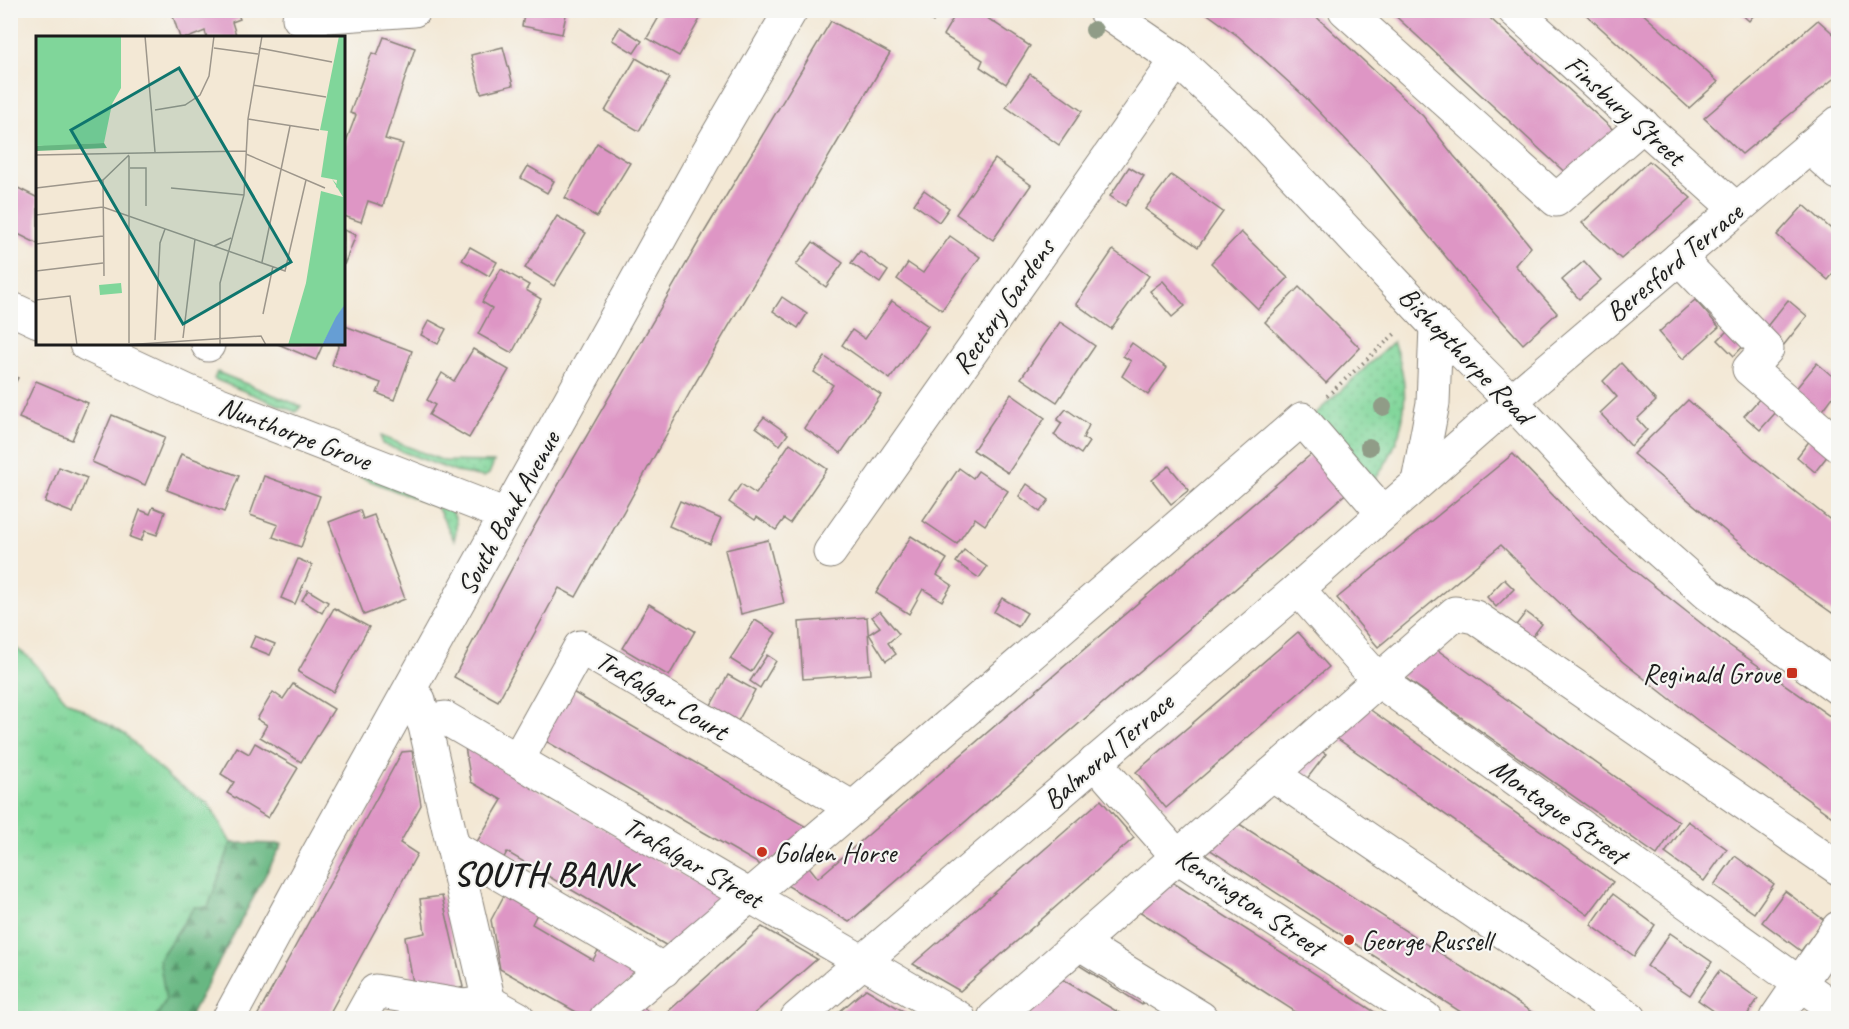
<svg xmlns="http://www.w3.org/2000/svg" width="1849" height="1029" viewBox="0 0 1849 1029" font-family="Caveat,sans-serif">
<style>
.grass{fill:url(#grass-dots);stroke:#4e795b;stroke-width:1.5}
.forest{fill:url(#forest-firs);stroke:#426a4f;stroke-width:1.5}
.park{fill:url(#park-tufts);stroke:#4e795b;stroke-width:1.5}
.building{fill:#de96c5}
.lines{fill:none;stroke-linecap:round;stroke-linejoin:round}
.minor-casing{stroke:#888278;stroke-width:35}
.path{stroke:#888278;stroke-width:4;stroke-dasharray:1.5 4.5;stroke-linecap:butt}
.minor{stroke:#fff;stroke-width:33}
.tree{fill:#909c87}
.poi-dot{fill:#c8321e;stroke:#f6f6f2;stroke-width:2}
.labels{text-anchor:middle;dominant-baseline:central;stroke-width:4.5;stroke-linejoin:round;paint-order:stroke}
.street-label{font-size:28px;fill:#1c1c1c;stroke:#f6f6f2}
.poi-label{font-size:28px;fill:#1c1c1c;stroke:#f6f6f2;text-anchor:start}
.district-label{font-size:34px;font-weight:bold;letter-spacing:1.5px;fill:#1c1c1c;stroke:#f6f6f2}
.inset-road{fill:none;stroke:#9d968b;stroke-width:1.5}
.view{fill:#0f766e;fill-opacity:0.15;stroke:#0f766e;stroke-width:3}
.inset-edge{fill:none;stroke:#1c1c1c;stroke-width:3}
</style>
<defs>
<pattern id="grass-dots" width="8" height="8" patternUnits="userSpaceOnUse" patternTransform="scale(1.5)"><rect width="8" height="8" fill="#80d69a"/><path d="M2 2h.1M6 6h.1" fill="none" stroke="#6eb784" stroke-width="1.8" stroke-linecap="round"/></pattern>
<pattern id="forest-firs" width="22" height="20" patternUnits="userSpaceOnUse" patternTransform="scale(1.5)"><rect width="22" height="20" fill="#68b782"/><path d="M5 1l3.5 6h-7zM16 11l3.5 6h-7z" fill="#55946a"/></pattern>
<pattern id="park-tufts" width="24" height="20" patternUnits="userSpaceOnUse" patternTransform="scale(1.5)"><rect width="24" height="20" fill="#80d69a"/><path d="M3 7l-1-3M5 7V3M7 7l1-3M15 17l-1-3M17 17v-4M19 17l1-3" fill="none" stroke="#6eb784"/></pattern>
</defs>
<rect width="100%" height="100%" fill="#f6f6f2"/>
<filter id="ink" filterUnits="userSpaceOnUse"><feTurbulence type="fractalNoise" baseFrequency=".0167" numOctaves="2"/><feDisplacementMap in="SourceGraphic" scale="12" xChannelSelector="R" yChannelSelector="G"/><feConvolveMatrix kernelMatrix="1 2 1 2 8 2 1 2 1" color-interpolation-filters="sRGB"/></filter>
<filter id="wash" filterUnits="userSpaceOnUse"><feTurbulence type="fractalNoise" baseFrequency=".008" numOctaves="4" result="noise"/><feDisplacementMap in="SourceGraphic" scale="24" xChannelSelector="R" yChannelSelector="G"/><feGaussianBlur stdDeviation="1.35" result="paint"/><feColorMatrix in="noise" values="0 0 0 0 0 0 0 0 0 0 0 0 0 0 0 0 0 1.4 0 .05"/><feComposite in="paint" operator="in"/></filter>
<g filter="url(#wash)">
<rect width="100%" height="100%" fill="#f3e8d5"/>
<g class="grass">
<path d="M1393 342C1415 395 1405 443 1369 487L1310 419Z"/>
<path d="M217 372 301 406 296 412 214 379Z"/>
<path d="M381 436 444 461 494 462 489 474 484 477 456 472 382 444Z"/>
<path d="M366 471 448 505C457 517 458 526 454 540L437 507 360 477Z"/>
</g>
<path class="forest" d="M231 843 282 844 189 1018H155L166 1001 159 959 194 907H208Z"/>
<path class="park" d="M10 644 30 658 66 700 125 734 170 779 209 804 231 843 208 907H194L159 959 166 1001 155 1018H11Z"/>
<g id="blocks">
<g class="building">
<path d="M171 10H236L240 19 232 22 237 38H207L205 31 188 38H180Z"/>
<path d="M525 10H567L562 34 522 26Z"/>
<path d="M663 10H705L679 56 647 38Z"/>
<path d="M915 10H940L933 22Z"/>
<path d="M958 10H975L1030 46 1006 84 980 67 983 60 943 35Z"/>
<path d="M1202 10H1309L1423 116 1454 156 1489 195 1531 247 1515 265 1557 313 1523 344 1465 280 1371 166 1306 98 1238 36Z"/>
<path d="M1389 10H1481L1619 135 1571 178Z"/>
<path d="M1581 10H1639L1718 82 1689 108Z"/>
<path d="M1737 10H1758L1749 21Z"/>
<path d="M1818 20 1838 38V75L1742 154 1704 118Z"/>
<path d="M831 21 890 53 694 385 576 597 559 588 498 701 454 677 534 527 705 231Z"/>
<path d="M620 27 642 41 634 53 612 40Z"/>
<path d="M384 37 415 48 385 139 403 144 383 206 368 201 361 222 344 216V147L356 115 350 113 372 53 377 55Z"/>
<path d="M503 47 513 85 481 93 471 55Z"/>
<path d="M636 58 670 78 639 131 605 111Z"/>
<path d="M1030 74 1082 111 1059 145 1006 107Z"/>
<path d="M597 143 630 163 597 217 565 198Z"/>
<path d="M995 159 1031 185 993 240 956 214Z"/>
<path d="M1649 161 1691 198 1621 259 1582 223Z"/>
<path d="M528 166 554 181 547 193 521 178Z"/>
<path d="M1129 167 1144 176 1125 206 1110 196Z"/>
<path d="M1171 175 1223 212 1198 247 1145 209Z"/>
<path d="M10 184 38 198V244L10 230Z"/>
<path d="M924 190 949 208 939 222 914 204Z"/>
<path d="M1804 205 1838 235V268L1828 280 1777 235Z"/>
<path d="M557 216 586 233 554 286 525 268Z"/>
<path d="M344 230 356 235 344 265Z"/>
<path d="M1241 232 1288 278 1258 309 1211 263Z"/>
<path d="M950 236 980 257 942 310 897 279 908 263 923 273Z"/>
<path d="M813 242 843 263 826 287 796 265Z"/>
<path d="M470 247 497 262 489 276 462 260Z"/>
<path d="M1113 250 1149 276 1111 329 1076 304Z"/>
<path d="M860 251 888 271 880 283 851 263Z"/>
<path d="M1584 261 1601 280 1579 299 1562 280Z"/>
<path d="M501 269 529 285 526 290 541 299 512 353 478 334 492 308 482 302Z"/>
<path d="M1163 281 1185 306 1172 317 1150 291Z"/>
<path d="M1299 287 1360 348 1326 383 1265 322Z"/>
<path d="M782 297 807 314 798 328 773 311Z"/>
<path d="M1695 300 1719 327 1683 359 1659 332Z"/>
<path d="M1788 300 1807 316 1783 346 1764 330Z"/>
<path d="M892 301 928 326 890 379 842 345 852 330 865 339Z"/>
<path d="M429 320 446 329 438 344 421 335Z"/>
<path d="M1060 322 1095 346 1057 402 1021 378Z"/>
<path d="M345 326 412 351 394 400 377 393 381 383 332 365 339 344H344Z"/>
<path d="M1730 328 1746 343 1734 356 1718 340Z"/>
<path d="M1132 343 1167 368 1148 395 1122 376 1131 361 1123 356Z"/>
<path d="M278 344H323L316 360Z"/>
<path d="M473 349 509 370 469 438 429 415 435 405 427 400 442 373 454 381Z"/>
<path d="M825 357 881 395 841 453 804 428 833 385 814 372Z"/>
<path d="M1621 363 1656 401 1637 419 1647 430 1631 446 1600 413 1617 397 1603 381Z"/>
<path d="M1817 363 1838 381V390L1821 413 1794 391Z"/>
<path d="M10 375 18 378 10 393Z"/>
<path d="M36 381 88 403 72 440 19 418Z"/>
<path d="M1011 394 1045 418 1008 473 973 450Z"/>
<path d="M1761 397 1777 411 1760 430 1744 416Z"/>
<path d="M1688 400 1758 462 1838 526V617L1778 575 1633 454Z"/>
<path d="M1066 409 1089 425 1083 438 1089 442 1081 454 1054 435 1062 423 1057 420Z"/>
<path d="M112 415 165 437 145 485 92 462Z"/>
<path d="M764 417 788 434 780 445 756 427Z"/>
<path d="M1814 435 1832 450 1815 472 1797 457Z"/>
<path d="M790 443 827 469 790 523 784 519 776 530 757 517 755 520 729 502 741 484 756 494Z"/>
<path d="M1316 450 1350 490 849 922 783 883 802 858 818 878Z"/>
<path d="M181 454 239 476 224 512 167 490Z"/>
<path d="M1513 454 1574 517 1615 555 1726 643 1838 722V821L1706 727 1623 662 1548 592 1501 545 1378 647 1337 598Z"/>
<path d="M1169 466 1189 490 1171 504 1152 480Z"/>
<path d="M59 467 87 478 73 513 45 502Z"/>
<path d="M959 468 973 478 978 471 1008 491 985 525 975 518 957 544 923 521Z"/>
<path d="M264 476 320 496 301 547 273 537 278 525 250 515Z"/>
<path d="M1027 484 1049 500 1040 512 1019 496Z"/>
<path d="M680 501 721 519 710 544 669 526Z"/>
<path d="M153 507 165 512 157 535 145 531 141 541 130 537 140 510 150 514Z"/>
<path d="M360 510 363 519 374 515 405 599 364 615 329 522Z"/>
<path d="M911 536 947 559 937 575 952 585 942 601 923 589 909 614 876 593Z"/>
<path d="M768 540 784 603 741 614 725 550Z"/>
<path d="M964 550 987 567 979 578 956 562Z"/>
<path d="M298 559 312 565 295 604 281 598Z"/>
<path d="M1504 579 1514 589 1496 607 1487 597Z"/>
<path d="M308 590 328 602 322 613 302 600Z"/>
<path d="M1002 598 1027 613 1018 627 994 612Z"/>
<path d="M649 604 695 631 669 676 622 648Z"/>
<path d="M334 608 369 627 333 692 298 672Z"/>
<path d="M880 611 899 634 888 643 896 654 886 661 869 634 880 627 872 617Z"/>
<path d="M1526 612 1542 624 1529 641 1513 629Z"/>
<path d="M867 617 871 674 803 679 799 622Z"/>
<path d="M755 620 776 633 751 672 730 659Z"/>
<path d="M1298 632 1329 667 1166 808 1136 772Z"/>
<path d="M255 636 275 644 270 655 250 647Z"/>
<path d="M1429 644 1679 822 1657 855 1397 672Z"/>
<path d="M767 655 776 661 760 688 750 681Z"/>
<path d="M728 675 755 690 738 721 711 705Z"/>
<path d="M293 684 334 709 301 762 260 737 267 725 257 719 273 692 283 699Z"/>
<path d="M564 687 810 829 764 867 537 736Z"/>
<path d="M1365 706 1613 882 1588 915 1328 732Z"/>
<path d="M255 743 298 768 268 818 227 793 234 782 221 774 237 747 249 754Z"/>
<path d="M465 747 727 901 669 947 507 852 502 861 475 845 502 800 471 782Z"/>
<path d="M1314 747 1326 754 1306 780 1291 770Z"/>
<path d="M412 751 421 805 400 843 417 854 327 1018H256L402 752Z"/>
<path d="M1101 800 1134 838 960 991 913 964Z"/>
<path d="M1230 818 1541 1018H1470L1201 844Z"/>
<path d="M1688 821 1727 849 1704 881 1665 853Z"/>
<path d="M1735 856 1774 884 1754 913 1714 885Z"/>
<path d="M1161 875 1384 1018H1305L1128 904Z"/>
<path d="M508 888 541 906 532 924 593 960 601 945 644 970 587 1018 500 969 491 920Z"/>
<path d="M1785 891 1824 920 1801 951 1762 922Z"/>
<path d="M1613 894 1655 925 1634 956 1591 925Z"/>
<path d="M442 896 463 987 444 995 414 989 405 937 425 933 420 899Z"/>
<path d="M762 927 817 959 749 1018H661Z"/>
<path d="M1670 933 1712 962 1690 995 1647 966Z"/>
<path d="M1838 942V966L1833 973 1822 964Z"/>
<path d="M1084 951 1150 992 1142 1005 1077 964Z"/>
<path d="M1719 971 1758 999 1745 1018H1724L1698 1000Z"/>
<path d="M1053 974 1128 1018H1007Z"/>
<path d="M866 989 905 1012 910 1018H832Z"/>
<path d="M637 1000 651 1015 647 1018H618Z"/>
<path d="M404 1003 460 1018H397Z"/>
</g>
</g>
</g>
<g filter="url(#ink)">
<use href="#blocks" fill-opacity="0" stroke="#888278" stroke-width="1.5"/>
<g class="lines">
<g class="minor-casing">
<g id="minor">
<path d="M1104 10 1177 60 1243 121 1436 326 1511 401 1613 510 1708 594 1838 688"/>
<path d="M1345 10 1556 200 1643 125"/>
<path d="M1514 10 1736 209"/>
<path d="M299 18 414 10"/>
<path d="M1809 147 1838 173"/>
<path d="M1679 258 1767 349 1749 369 1838 445"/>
<path d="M10 308 38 321"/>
<path d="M86 344 189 392 506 515"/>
<path d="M208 345V344"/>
<path d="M1418 482 1433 403 1436 326"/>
<path d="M830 552 1177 60"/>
<path d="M1298 589 1378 680 1838 1011"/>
<path d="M419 700 489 1002 482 1018"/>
<path d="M423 721 445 718 959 1018"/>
<path d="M518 759 580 647 853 808"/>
<path d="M1095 762 1178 857 1425 1018"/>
<path d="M1272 774 1630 1018"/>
<path d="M453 847 664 970"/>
<path d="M1079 943 1201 1018"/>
<path d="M229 1018 319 852 708 152 791 10"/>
<path d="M360 1018 375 991 464 1006 489 1002 518 1018"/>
<path d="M606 1018 853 808 1302 419 1383 513"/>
<path d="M797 1018 1298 589 1511 401 1838 123"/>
<path d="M994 1018 1455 613 1475 617 1838 868"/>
<path d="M1776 1018 1838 928"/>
</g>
</g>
<path class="path" d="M1327 396 1397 332"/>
<use href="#minor" class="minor"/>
</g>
<g class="tree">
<circle cx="1094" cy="30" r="9"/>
<circle cx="1383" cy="407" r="9"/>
<circle cx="1369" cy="447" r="9"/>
</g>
</g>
<g class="poi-dot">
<rect x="1786" y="667" width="12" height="12" rx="3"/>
<circle cx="762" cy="852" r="6"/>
<circle cx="1349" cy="940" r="6"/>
</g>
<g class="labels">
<g class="street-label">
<text transform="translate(1625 110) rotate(42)">Finsbury Street</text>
<text transform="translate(1674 262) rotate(-40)">Beresford Terrace</text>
<text transform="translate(1003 306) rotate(-55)">Rectory Gardens</text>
<text transform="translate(1466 355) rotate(46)">Bishopthorpe Road</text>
<text transform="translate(295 433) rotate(21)">Nunthorpe Grove</text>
<text transform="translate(508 513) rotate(-61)">South Bank Avenue</text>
<text transform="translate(662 695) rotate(31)">Trafalgar Court</text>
<text transform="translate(1108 751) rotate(-41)">Balmoral Terrace</text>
<text transform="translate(1559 811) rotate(36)">Montague Street</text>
<text transform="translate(693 862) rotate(30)">Trafalgar Street</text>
<text transform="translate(1250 902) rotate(34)">Kensington Street</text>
</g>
<g class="poi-label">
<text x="1780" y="673" text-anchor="end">Reginald Grove</text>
<text x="774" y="852">Golden Horse</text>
<text x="1361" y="940">George Russell</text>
</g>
<g class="district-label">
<text x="545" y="873">SOUTH BANK</text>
</g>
</g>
<g transform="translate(36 36)">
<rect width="309" height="309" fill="#f3e8d5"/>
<path d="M296 143 309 157V268L286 309H252L270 247 285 155 307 161Z" fill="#80d69a"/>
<path d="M68 107 71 112 0 115V110L16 108Z" fill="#68b782"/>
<path d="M10 0H85V52L76 68 68 107 0 110V1ZM303 0H309V157L300 151 301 144 285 141 292 95 284 94Z" fill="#80d69a"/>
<path d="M85 247 86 257 64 259 63 249Z" fill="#80d69a"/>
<path d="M309 268V309H286L300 281Z" fill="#669ed4"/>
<path class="inset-road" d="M109 0 119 116M178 12 222 18M223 12 296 26M217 49 290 61M119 74 149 69 164 59 173 40 178 0M212 83 283 94M210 118 289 152M0 119 210 115M93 120V307M94 132H110V170M67 144 68 240M0 152 67 144 93 119M135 152 208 159M0 179 67 171 249 235 270 144M0 208 67 200M178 210 195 202M226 226 254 90M0 235 67 227M0 264 34 260 41 309M227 278 237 230M147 302 159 203M119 304 124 207 129 193M88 309 225 300 230 309M184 309V247L208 159 212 83 226 0"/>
<path class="view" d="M143 32 255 226 147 288 35 94Z"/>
<rect width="309" height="309" class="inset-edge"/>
</g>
<rect width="1849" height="1029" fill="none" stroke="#f6f6f2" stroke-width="36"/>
</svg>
